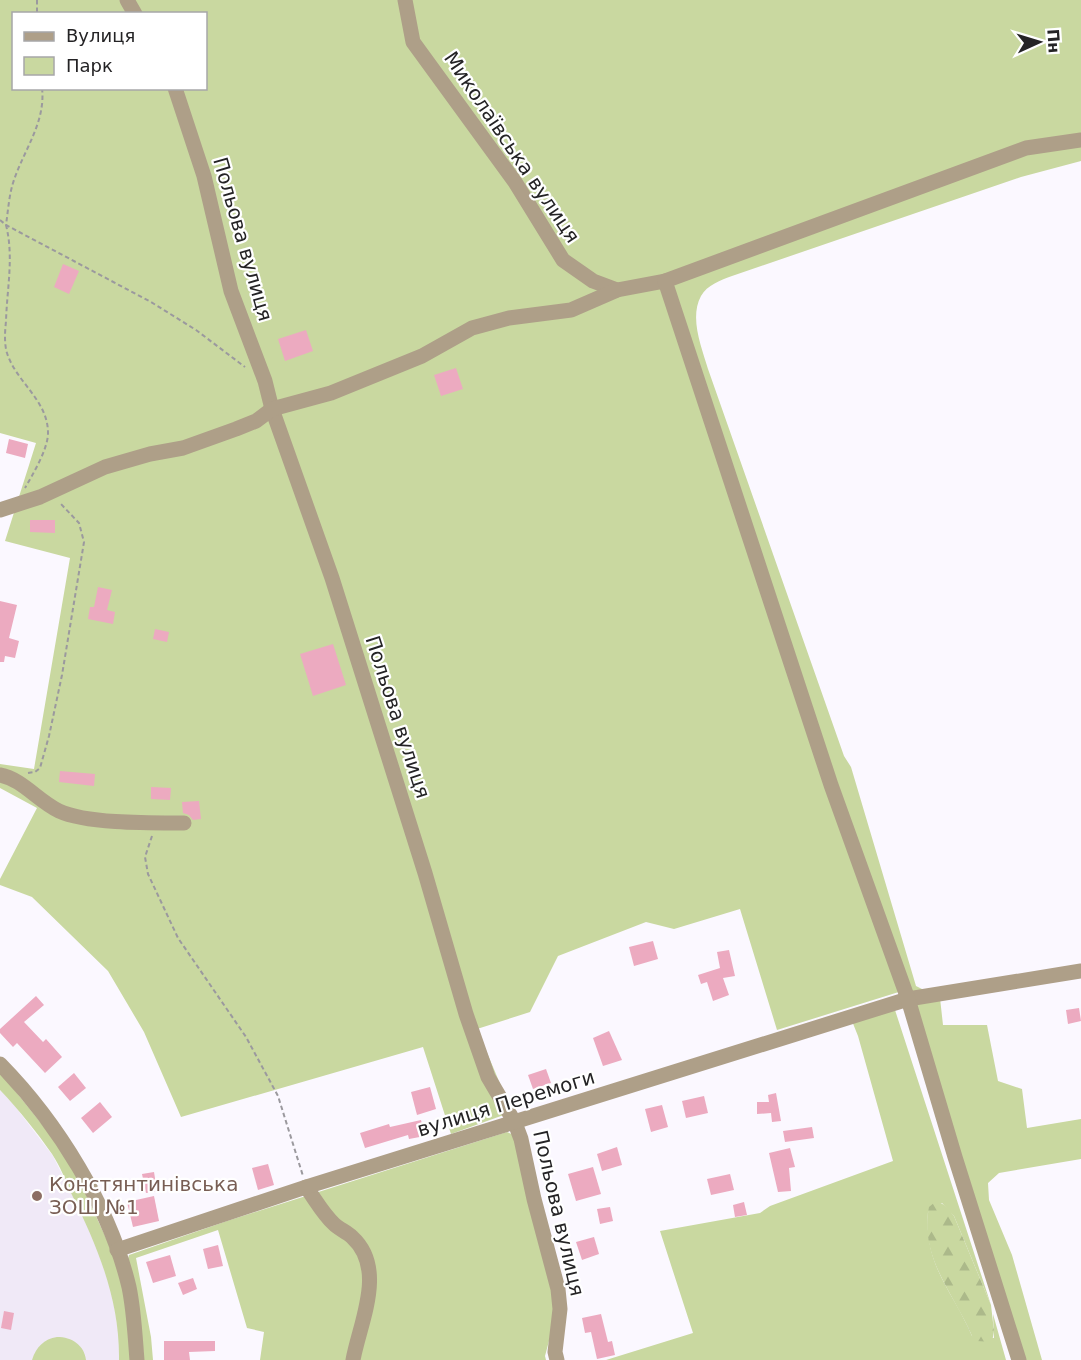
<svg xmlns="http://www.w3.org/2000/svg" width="1081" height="1360" viewBox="0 0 1081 1360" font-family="'DejaVu Sans',sans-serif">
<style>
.built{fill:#f0e9f7}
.green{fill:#c9d8a0;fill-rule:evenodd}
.forest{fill:url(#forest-firs)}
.building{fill:#ecaac0}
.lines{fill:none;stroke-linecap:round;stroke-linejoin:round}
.path{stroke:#9b999e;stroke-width:2;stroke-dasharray:4.5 3;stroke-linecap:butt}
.minor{stroke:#ae9f88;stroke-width:15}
.education-dot{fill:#8d6e63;stroke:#fff;stroke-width:2}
.labels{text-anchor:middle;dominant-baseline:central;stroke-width:4.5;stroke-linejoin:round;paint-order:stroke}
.street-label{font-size:20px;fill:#242325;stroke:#fff}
.education-label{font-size:20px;fill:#785e54;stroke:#fff;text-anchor:start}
</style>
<defs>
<pattern id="forest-firs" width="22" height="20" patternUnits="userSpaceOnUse" patternTransform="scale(1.5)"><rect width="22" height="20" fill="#c9d8a0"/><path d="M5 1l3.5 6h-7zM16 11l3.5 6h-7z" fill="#acb98a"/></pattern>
</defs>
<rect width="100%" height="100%" fill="#fbf8ff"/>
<path class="built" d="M0 1090 14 1105 53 1156 93 1236 112 1293 119 1337V1360H0Z"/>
<g class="green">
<path d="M0 0H1081V161L1021 177 732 276C721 280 707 285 701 296 689 318 702 348 708 369L844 756 851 767 916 986 940 998 943 1025H987L998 1081 1022 1089 1027 1128 1081 1119V1159L999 1173 988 1183 989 1200 1012 1255 1042 1360H1023L902 991 777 1030 740 909 674 929 646 922 558 956 530 1012 477 1029 512 1112 451 1134 423 1047 181 1117 144 1032 108 971 32 897 0 885V879L37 808 0 788V764L34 769 70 558 5 541 36 443 0 433ZM14 14H206V88H14Z"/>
<path d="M895 1010 991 1305 954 1216 942 1203 928 1212C924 1266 953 1291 972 1336L994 1338 993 1314 1006 1360H606L693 1333 660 1231 760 1213 770 1206 893 1161 858 1036 852 1021Z"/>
<path d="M0 1072 69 1158 113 1253 125 1297 131 1360H119C120 1301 98 1247 72 1195 66 1181 60 1166 52 1154 36 1131 19 1110 0 1090Z"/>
<path d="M507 1132 516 1136 558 1307 545 1356 546 1360H260L264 1332 247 1328 218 1230 136 1258 151 1337 153 1360H144L140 1317 127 1262 129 1255 227 1221Z"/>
<path d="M57 1337C72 1337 84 1345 86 1360H32C36 1347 44 1339 57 1337Z"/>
</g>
<path class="forest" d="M935 1202C945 1203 948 1208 954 1216L991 1305 994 1331 992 1342 977 1341 972 1336C954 1294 919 1257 929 1207Z"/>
<g class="building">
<path d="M63 264 79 271 69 294 54 287Z"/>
<path d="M306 330 313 351 285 361 278 339Z"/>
<path d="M456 368 463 389 441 396 434 375Z"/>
<path d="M9 439 28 444 25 458 6 453Z"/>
<path d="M30 520H55V533L30 532Z"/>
<path d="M98 587 112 590 107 610 115 612 113 624 88 619 90 607H94Z"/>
<path d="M0 601 17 605 9 638 19 641 15 658 5 656 4 662H0Z"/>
<path d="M155 629 169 632 167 642 153 639Z"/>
<path d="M333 644 346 685 313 696 300 654Z"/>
<path d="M60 771 95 774 94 786 59 782Z"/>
<path d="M151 787 171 788 170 800 151 799Z"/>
<path d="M199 801 201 819 193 820 189 815 183 813 182 802Z"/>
<path d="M653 941 658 959 634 966 629 947Z"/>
<path d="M729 950 735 976 723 978 729 995 713 1001 707 982 701 984 698 975 720 968 717 952Z"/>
<path d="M36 996 44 1005 24 1022 43 1042 46 1039 62 1057 45 1073 17 1043 13 1047 0 1033V1029Z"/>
<path d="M1079 1008 1081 1021 1068 1024 1066 1010Z"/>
<path d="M609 1031 622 1060 603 1066 593 1038Z"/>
<path d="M546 1069 551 1083 533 1089 528 1075Z"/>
<path d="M74 1073 86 1088 70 1101 58 1087Z"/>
<path d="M430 1087 436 1109 417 1115 411 1092Z"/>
<path d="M776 1093 781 1121 772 1122 771 1113 757 1114V1102H769L768 1095Z"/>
<path d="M704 1096 708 1113 686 1118 682 1101Z"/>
<path d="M100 1102 112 1117 93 1133 81 1118Z"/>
<path d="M662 1105 668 1127 651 1132 645 1109Z"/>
<path d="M421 1120 425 1136 409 1139 408 1135 365 1148 360 1133 389 1124 390 1127Z"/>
<path d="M812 1127 814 1138 785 1142 783 1131Z"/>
<path d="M617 1147 622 1165 602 1171 597 1154Z"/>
<path d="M790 1148 795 1167 789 1168 791 1191 778 1192 769 1153Z"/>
<path d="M268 1164 274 1185 258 1190 252 1168Z"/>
<path d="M593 1167 601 1194 576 1201 568 1174Z"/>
<path d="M154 1172 157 1191 146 1193 142 1174Z"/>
<path d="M730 1174 734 1190 711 1195 707 1179Z"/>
<path d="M154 1196 159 1221 133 1227 127 1202Z"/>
<path d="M744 1202 747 1215 735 1217 733 1205Z"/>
<path d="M610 1207 613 1221 600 1224 597 1209Z"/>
<path d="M594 1237 599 1254 582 1260 576 1242Z"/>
<path d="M218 1245 223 1266 208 1269 203 1249Z"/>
<path d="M170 1255 176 1276 153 1283 146 1262Z"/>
<path d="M193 1278 197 1289 183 1295 178 1283Z"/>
<path d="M4 1311 14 1313 11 1330 1 1328Z"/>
<path d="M601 1314 608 1342 612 1341 615 1355 597 1359 591 1332 585 1333 582 1318Z"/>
<path d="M164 1341H215V1351L189 1352 190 1360H164Z"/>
</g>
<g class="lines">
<g class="path">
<path d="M37 0V14"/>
<path d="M42 88C46 123 23 151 13 183 9 196 8 211 6 225L151 302 196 330 245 367"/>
<path d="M0 220 6 225C14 257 7 288 6 321 5 331 4 343 7 353 16 382 48 400 48 433 48 449 33 474 25 488"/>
<path d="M28 773 35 772 40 768 49 736 62 675 84 542 79 523 60 503"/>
<path d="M152 836 145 857 148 874 178 938 246 1037 278 1096 303 1176"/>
</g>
<g class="minor">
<path d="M127 0 135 14"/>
<path d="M405 0 413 42 515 182 563 260 593 281 617 290"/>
<path d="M175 88 204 176 231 291 265 381 272 409 332 578 425 873 466 1014 488 1077 515 1123 521 1139 534 1199 558 1289 560 1309 555 1352 557 1360"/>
<path d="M0 510 40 497 105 467 150 454 183 448 236 429 256 421 272 409 331 393 422 356 472 328 509 318 571 310 617 290 665 281"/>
<path d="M0 775C22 779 38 801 59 811 87 824 152 823 184 823"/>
<path d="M0 1064C57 1122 110 1207 129 1287 134 1311 135 1336 137 1360"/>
<path d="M306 1187C315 1199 323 1214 334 1224 339 1229 347 1232 352 1237 387 1269 360 1322 353 1360"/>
<path d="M117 1250 306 1187 908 999 1081 971"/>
<path d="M1019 1360 955 1157 908 999 831 785 665 281 1026 148 1081 140"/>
</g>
</g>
<circle class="education-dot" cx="37" cy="1196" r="6"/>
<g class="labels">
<g class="street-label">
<text transform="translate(512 147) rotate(56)">Миколаївська вулиця</text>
<text transform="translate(243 239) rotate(74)">Польова вулиця</text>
<text transform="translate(398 717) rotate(72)">Польова вулиця</text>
<text transform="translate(506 1103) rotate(-17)">вулиця Перемоги</text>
<text transform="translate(559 1213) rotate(77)">Польова вулиця</text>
</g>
<g class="education-label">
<text x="49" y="1184">Констянтинівська<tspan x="49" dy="23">ЗОШ №1</tspan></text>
</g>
</g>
<rect x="12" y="12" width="195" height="78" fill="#ffffff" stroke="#a7a7a8" stroke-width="1.5"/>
<rect x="24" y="32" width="30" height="9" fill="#ae9f88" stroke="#a7a7a8" stroke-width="1.5"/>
<text x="66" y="42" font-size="18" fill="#242325">Вулиця</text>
<rect x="24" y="57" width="30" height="18" fill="#c9d8a0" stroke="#a7a7a8" stroke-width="1.5"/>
<text x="66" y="72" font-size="18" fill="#242325">Парк</text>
<g transform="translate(1039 42) rotate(86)" stroke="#ffffff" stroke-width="4.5" paint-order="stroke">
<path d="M0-4.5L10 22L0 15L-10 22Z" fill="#242325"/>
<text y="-9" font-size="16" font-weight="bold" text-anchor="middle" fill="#242325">Пн</text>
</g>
</svg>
